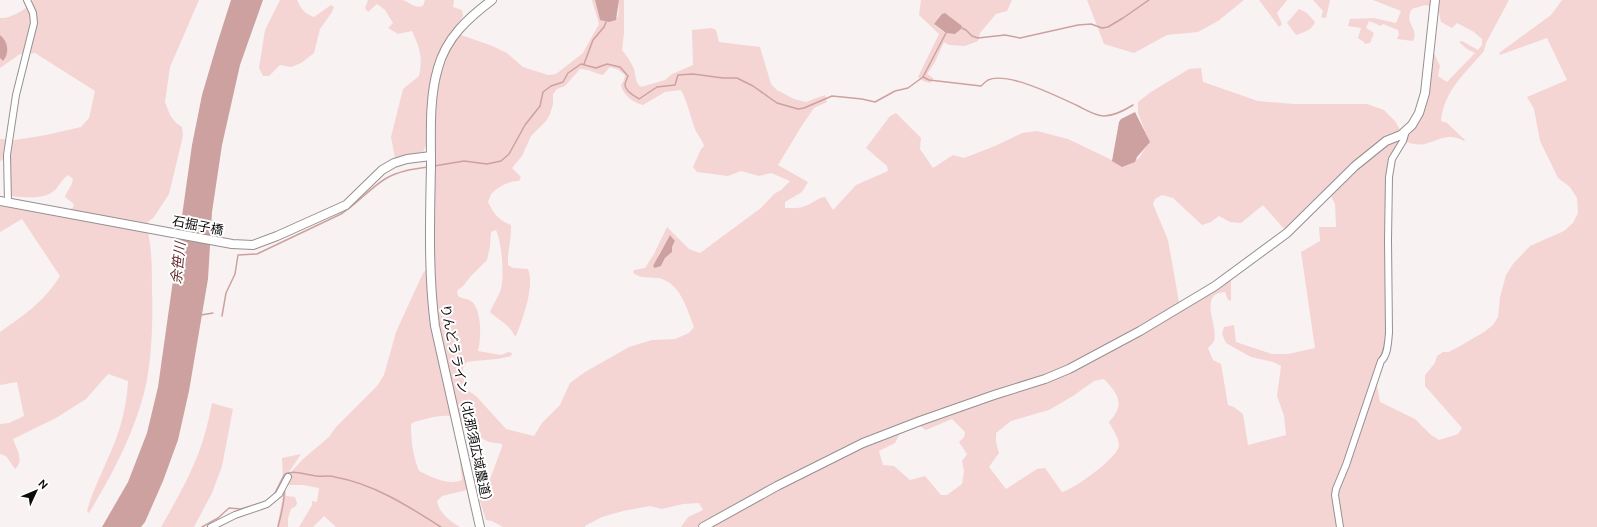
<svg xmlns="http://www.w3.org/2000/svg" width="1597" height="527" viewBox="0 0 1597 527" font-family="Ubuntu,'Noto Sans JP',sans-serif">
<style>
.green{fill:#f5d4d4;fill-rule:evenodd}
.water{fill:#cda1a0}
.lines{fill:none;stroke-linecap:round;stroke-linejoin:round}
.stream{stroke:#cda1a0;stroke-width:1.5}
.minor-casing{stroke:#969090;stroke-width:8}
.tertiary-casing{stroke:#969090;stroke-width:10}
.minor{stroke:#fff;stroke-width:6}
.tertiary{stroke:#fff;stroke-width:8}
.labels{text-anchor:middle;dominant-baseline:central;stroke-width:4;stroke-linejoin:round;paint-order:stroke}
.street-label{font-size:13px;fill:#0d0b0b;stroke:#fff}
.water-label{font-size:14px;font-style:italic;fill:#642b2d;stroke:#fff}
</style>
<rect width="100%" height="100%" fill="#f9f2f2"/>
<g class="green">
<path d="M33 0H199L170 67 165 102 170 115 176 123 182 127 183 136 169 194 154 217 147 223 114 220 148 232C152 251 152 270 152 290 153 319 152 351 147 380 137 428 114 472 89 513L87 511C94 486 107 463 116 439 123 420 127 400 128 381L108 374 86 399 56 418 13 439C16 448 25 461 15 469L6 456 0 454V424L9 423 24 416 17 382 0 385V332C23 316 45 301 60 276L22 219 0 232V203L58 213 73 208 74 204 65 197C67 190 72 187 73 179L68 175C62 180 60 184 56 189 44 201 25 197 10 196L9 159H4L0 161V139L15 140 46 135 81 127 89 118 95 91 35 53 20 54 0 68V58L3 61C7 52 9 42 0 35V18C10 19 28 9 33 0Z"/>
<path d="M280 0H297C301 9 305 14 314 17L331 5 334 7 332 12 320 29 314 53 301 63 291 67 280 65 269 76H263L259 68 265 30Z"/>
<path d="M368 0C377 0 395 0 403 0 411 3 415 9 423 6L425 0H454L453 7 462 10 463 16 457 25 456 31 461 35 490 45 507 53 523 67 548 75 556 74 583 53 599 24 592 0H595L600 20 618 17 619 0H624V33L622 50C627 56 631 62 634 69 636 76 635 83 641 87L665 80 672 74 693 65 692 30 712 28 716 30 719 42 760 47 771 84 777 90 794 99 806 102 825 95 827 102 814 108 801 127 778 165 808 182 802 192 785 202V208C792 208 798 209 805 206 812 204 817 198 825 197L833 210 856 185 888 171 887 166 866 148 890 116 896 113 921 138 920 149 933 168 953 155 964 158 995 146 1022 133 1037 131 1068 139 1118 163 1127 165 1139 158 1149 142 1138 113V102L1151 92 1189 69 1201 68 1203 82 1258 101 1294 104H1367L1384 110 1395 121 1400 130V142L1387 167V336L1377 385 1380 402 1415 419 1431 435 1439 440 1458 434 1462 428 1425 386V375L1435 363 1437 356 1443 352H1449L1460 346 1484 332 1493 325 1498 317 1500 297 1506 275 1513 264 1530 246 1564 231 1573 223 1578 213 1577 198 1570 187 1558 178 1540 141 1534 109 1527 97 1567 80 1547 38 1500 55 1499 53 1551 15 1562 0H1597V527H681L688 517 703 510 699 503 683 504 662 509 650 506 623 511 602 517 585 526V527H503L492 521 486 520 476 489 482 490 487 487 502 447V444L489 442 479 437V424L471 419 463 422C450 410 430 418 414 422L411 424C411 441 413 456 419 471 432 477 448 486 462 480L459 454 467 490 442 496 437 501C439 513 450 521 460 527H336L324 516 313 527H299L312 505V501L317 502 319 488 303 485H287V480L292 471 303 459 329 437 336 427 377 386 384 375 396 332 423 273 431 265 428 140 423 152 395 158 391 137 403 89 419 76C423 57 420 49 412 31L398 34 388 28 393 23 385 10 377 4 368 12 365 8ZM610 67 617 69 625 75 624 80 621 85C623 95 633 103 643 105L665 92 681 90C688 103 690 116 695 129 698 136 702 139 704 146L701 149 693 167 697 172 728 176 741 171 759 176 771 173 790 181 781 190 774 194 761 208 700 253 689 249 667 227 654 254 645 268 634 270 633 273C643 279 647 277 657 278 680 281 687 309 694 327L689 333 675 339 652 340 629 347 585 372 570 383 560 405 542 423 534 436 506 429 477 397 465 388 463 368 467 362C481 360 497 360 511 356L512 353 508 352 501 355 478 351C481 340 483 306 469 300 465 298 462 299 458 296L457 291 464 285 471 276 487 260 490 247 491 232 496 230C502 242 505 280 500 292 497 298 493 305 490 312 498 320 510 325 514 335L516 336C523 319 535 285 528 269L513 268 508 265C507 251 512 239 511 225 498 220 494 214 488 202 489 200 490 195 492 193 498 187 511 180 519 181L521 177 512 168 522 156 531 136 546 121 550 114 553 104V94L557 89 565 86 580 69C589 69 594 73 603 75ZM1162 195 1173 198 1202 225 1211 222 1219 216 1230 222 1241 223 1263 205 1285 230 1324 195 1331 196 1335 204 1336 227H1319L1320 241 1301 252 1315 348 1288 354H1272L1236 342 1234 325 1224 327 1222 334 1226 343 1251 357 1273 362 1281 366 1277 396 1284 416 1286 435 1248 445 1243 414 1234 407 1228 405 1221 364 1213 360 1208 348C1210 346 1213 343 1214 341 1219 326 1197 294 1225 292L1228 300 1231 301V280L1230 278 1183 309 1179 302 1168 240 1153 204 1155 199ZM670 235 675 241 674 244 672 247V252L665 258 661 266 655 268 659 254ZM1104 379C1118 394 1126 404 1109 422 1112 428 1118 437 1119 444 1121 456 1073 490 1062 492L1045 468 1037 469 1006 489 989 467 999 453 996 442V433L1011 421 1049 410 1073 396 1094 381ZM952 419 965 432 964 437 959 442 967 454 962 461 964 471 962 484 947 495H941L925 476 910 480 894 466 883 465 879 451 895 443 900 433 918 425 926 430Z"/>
<path d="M921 0H1012L1007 11 996 14 980 33 978 41 965 46 949 45 944 42 935 62 927 74 933 78 931 83 923 81 918 77 939 34 919 15ZM948 15 952 19 947 34 934 25Z"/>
<path d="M1087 0H1244L1218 21 1198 32 1167 35 1134 53 1104 44Z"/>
<path d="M1259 0H1287L1277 13 1282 24 1279 27Z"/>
<path d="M1313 0H1330L1326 18 1321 17 1323 11Z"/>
<path d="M1373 0H1509L1486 43 1484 51C1465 74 1444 90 1441 121L1447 123 1465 140 1464 141C1441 128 1431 152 1407 142L1406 140 1420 118 1432 54 1435 55 1440 66 1438 76 1447 82 1475 53 1467 49 1459 42 1462 41 1478 50 1482 45V39L1474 32 1457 23 1452 28 1441 22 1438 8 1425 5 1412 9C1403 24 1420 28 1413 41L1397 39 1399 34 1398 30 1383 24 1381 26 1369 21 1366 28 1374 33 1370 43 1365 44 1364 42 1358 38 1361 28 1348 26 1350 19 1374 18 1396 23 1401 11Z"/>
<path d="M1299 9 1307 13 1315 22C1311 31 1304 32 1296 35L1287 23Z"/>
<path d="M212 403 233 409 222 466 212 493 194 527H161C175 503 189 478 199 452 205 436 209 419 212 403Z"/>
<path d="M301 454 285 478H283L282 458Z"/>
<path d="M286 490V496L295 497 297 503 296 506 291 509 288 518V527H277L284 491Z"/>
</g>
<g class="water">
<path d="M231 0H263L240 65 222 145 212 212 208 279 189 391 178 440 163 481 145 522 141 527H102L128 482 147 433 158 387 192 145 202 95 217 44Z"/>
<path d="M595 0H619L616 20 609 22 600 20Z"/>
<path d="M945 13 962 26 961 29 955 34 946 33 934 24 942 14Z"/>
<path d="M0 35C8 41 10 53 3 61L0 58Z"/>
<path d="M1135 112 1150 142 1137 157 1135 162 1122 167 1112 161 1119 122 1121 119Z"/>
<path d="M670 235 675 241 672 247V252L665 258 661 266 655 268 653 266Z"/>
</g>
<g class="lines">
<g class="stream">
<path d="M962 28 966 30 972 36 978 38 1005 35 1020 38 1078 25 1091 24 1102 28 1108 27 1123 18 1149 0"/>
<path d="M584 64 593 40 604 27 606 22"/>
<path d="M923 77 946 33"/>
<path d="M434 166 464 161 487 164 501 161 509 154 525 125 540 106 543 92 551 86 563 82 568 73 581 64 596 68 607 64 620 67 628 76C627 79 625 82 625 85 625 91 634 96 639 99L657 87 675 85 678 75 693 74 723 78H737L753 86 777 103 798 109 804 108 832 96 862 99 875 102 895 91 908 88 923 77 929 80 981 86C983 84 985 82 988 80 1007 71 1059 97 1078 106 1086 110 1096 116 1104 116 1114 116 1125 110 1133 105"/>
<path d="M201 315 213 313"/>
<path d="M222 316 226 293 235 274 238 255 257 254 341 214C357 204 369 189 385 179 398 171 413 169 428 167"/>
<path d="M274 495 284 475C293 469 307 475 317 476 323 477 329 475 335 477 374 484 408 506 441 527"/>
<path d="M202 527 218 518 229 508 241 509 261 503"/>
<path d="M278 527C281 513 285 504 284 489"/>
</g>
<g class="minor-casing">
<g id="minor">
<path d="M8 202 7 155 16 95 34 23 33 13 27 0"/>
<path d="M211 527 235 515 267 504 279 494 288 477"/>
<path d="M1340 527 1335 495 1336 489 1346 465 1381 361C1388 355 1388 342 1389 333L1388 240 1389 177 1392 159 1403 141 1406 131"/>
</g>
</g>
<g class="tertiary-casing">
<g id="tertiary">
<path d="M0 201 232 244 253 245 277 236 346 205 382 170 394 163 407 159 431 156"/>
<path d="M480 527 435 326C428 272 430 219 431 165 431 133 429 98 438 68 446 38 468 18 492 0"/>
<path d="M703 527 777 486 863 443 920 421 994 395 1045 379 1069 369 1140 331 1215 286 1287 233 1355 166 1386 141 1401 135 1412 125 1419 113 1425 93 1435 0"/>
</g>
</g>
<use href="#minor" class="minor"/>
<use href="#tertiary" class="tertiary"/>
</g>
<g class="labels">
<g class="street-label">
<text transform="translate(198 225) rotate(11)">石掘子橋</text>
<text transform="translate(467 406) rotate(78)">りんどうライン（北那須広域農道）</text>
</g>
<g class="water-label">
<text transform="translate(178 263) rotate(-84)">余笹川</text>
</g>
</g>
<g transform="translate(36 491) rotate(46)" stroke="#ffffff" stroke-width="3" paint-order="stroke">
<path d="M0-3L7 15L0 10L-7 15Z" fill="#0d0b0b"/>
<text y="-6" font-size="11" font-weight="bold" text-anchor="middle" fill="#0d0b0b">N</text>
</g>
</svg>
